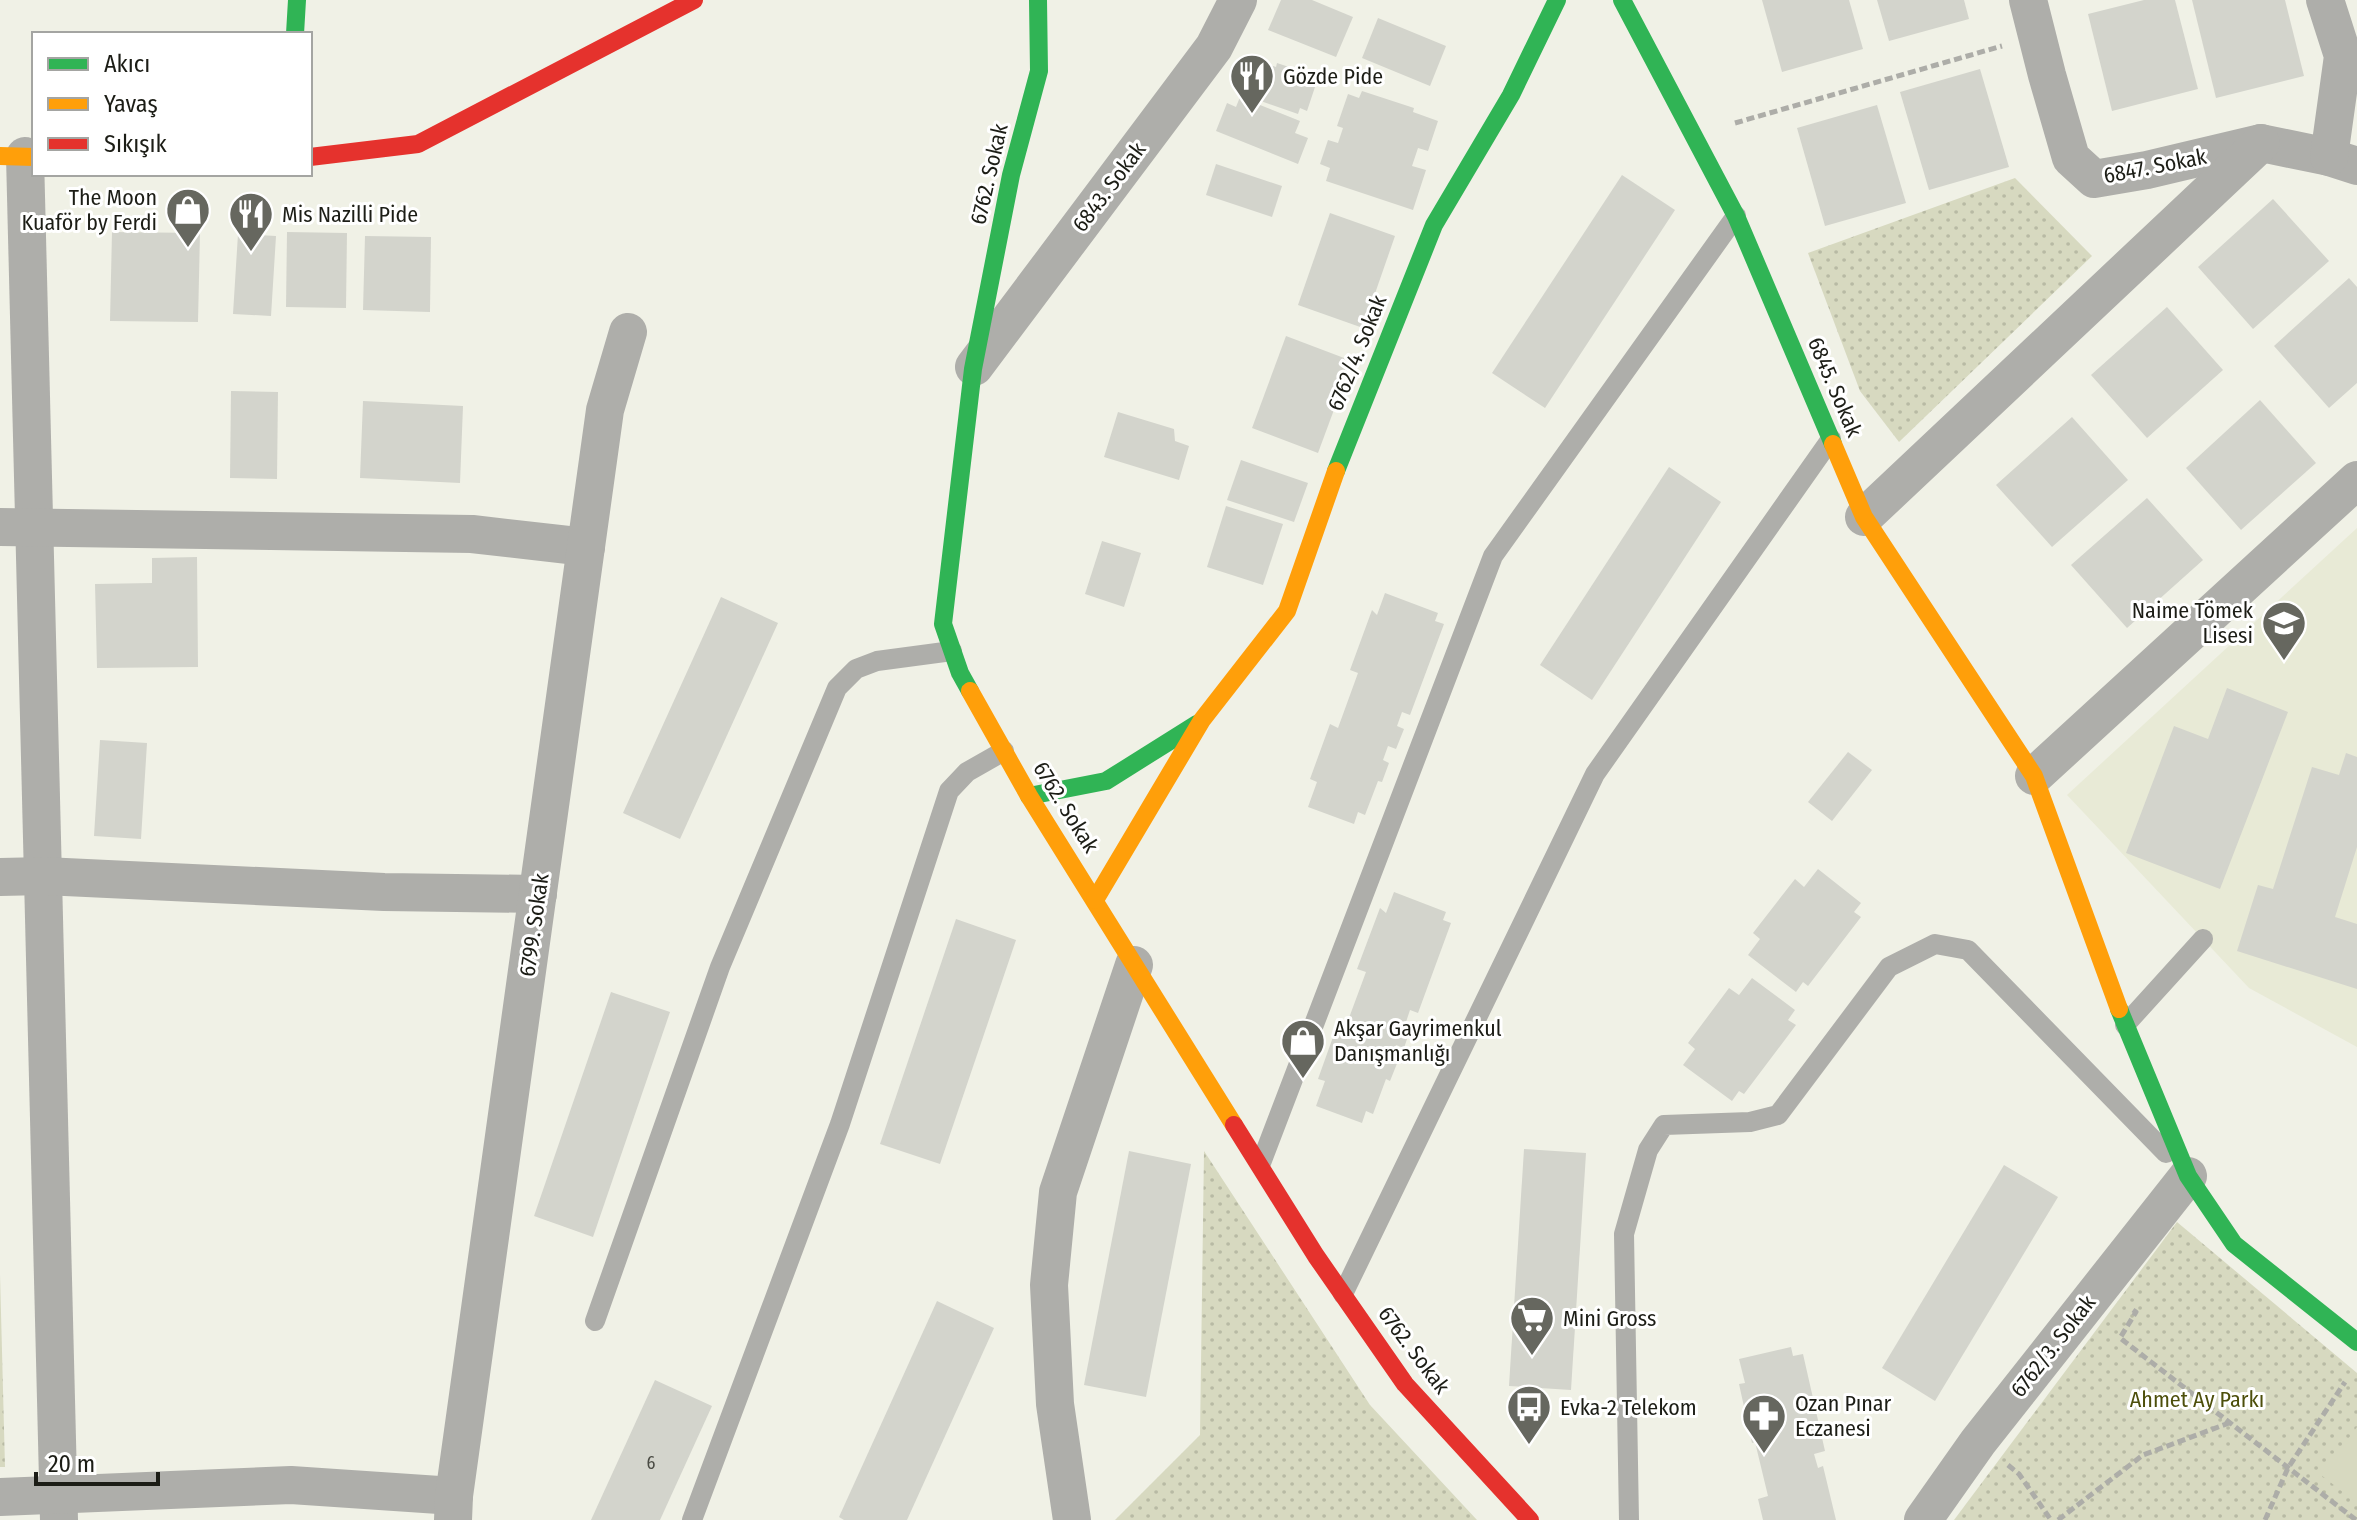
<svg xmlns="http://www.w3.org/2000/svg" width="2357" height="1520" viewBox="0 0 2357 1520" font-family="'Fira Sans Condensed',sans-serif">
<style>
.built{fill:#e8ead6}
.park{fill:url(#park-dots)}
.pitch{fill:#d7d9c0}
.building{fill:#d3d4cc}
.lines{fill:none;stroke-linecap:round;stroke-linejoin:round}
.path{stroke:#adada8;stroke-width:5;stroke-dasharray:8 4;stroke-linecap:butt}
.lane{stroke:#aeaeaa;stroke-width:20}
.street{stroke:#aeaeaa;stroke-width:38}
.fast{stroke:#30b455;stroke-width:18}
.slow{stroke:#ff9f0a;stroke-width:18}
.jam{stroke:#e5322d;stroke-width:18}
.labels{text-anchor:middle;dominant-baseline:central;stroke-width:6;stroke-linejoin:round;paint-order:stroke}
.number-label{font-size:18px;fill:#4a4b44}
.poi-label{font-size:22px;fill:#1c1d16;stroke:#fff;text-anchor:start}
.street-label{font-size:22px;fill:#1c1d16;stroke:#fff}
.park-label{font-size:22px;fill:#4d4f0b;stroke:#fff}
</style>
<defs>
<pattern id="park-dots" width="8" height="8" patternUnits="userSpaceOnUse" patternTransform="scale(2)"><rect width="8" height="8" fill="#d7d9c0"/><path d="M2 2h.1M6 6h.1" fill="none" stroke="#b8baa4" stroke-width="1.8" stroke-linecap="round"/></pattern>
</defs>
<rect width="100%" height="100%" fill="#f0f1e6"/>
<path class="built" d="M2357 528V1047L2249 988 2067 795Z"/>
<g class="park">
<path d="M2015 178 2092 256 1899 442 1860 391 1808 253Z"/>
<path d="M1204 1151 1370 1405 1477 1520H1115L1200 1435Z"/>
<path d="M2177 1222 2357 1373V1520H1954Z"/>
<path d="M0 1274 5 1467H0Z"/>
</g>
<path class="pitch" d="M2357 1427V1503L2321 1475Z"/>
<g class="building">
<path d="M1281 0H1312L1353 17 1336 57 1268 30Z"/>
<path d="M1762 0H1849L1863 49 1782 72Z"/>
<path d="M1877 0H1964L1969 19 1889 41Z"/>
<path d="M2144 0H2175L2198 89 2112 111 2088 14Z"/>
<path d="M2192 0H2285L2304 76 2216 98Z"/>
<path d="M1378 18 1446 46 1430 86 1362 58Z"/>
<path d="M1253 59 1276 67 1277 63 1298 70 1296 75 1313 82 1312 86 1315 87 1307 111 1300 108 1298 114 1241 94 1244 86 1238 83 1244 66 1250 68Z"/>
<path d="M1980 69 2009 167 1929 190 1900 92Z"/>
<path d="M1362 91 1414 108 1413 112 1438 121 1428 151 1418 148 1412 166 1426 170 1413 210 1326 181 1330 168 1320 164 1328 140 1338 143 1343 128 1337 126 1348 94 1359 98Z"/>
<path d="M1240 97 1300 121 1295 133 1308 138 1298 164 1216 131 1227 103 1236 107Z"/>
<path d="M1877 105 1906 203 1825 226 1797 128Z"/>
<path d="M1216 164 1282 186 1272 217 1206 195Z"/>
<path d="M1622 175 1675 210 1545 408 1492 373Z"/>
<path d="M2273 199 2329 261 2253 329 2198 267Z"/>
<path d="M1330 213 1395 236 1363 328 1298 305Z"/>
<path d="M112 232 200 233 198 322 110 321Z"/>
<path d="M287 232 347 233 346 308 286 307Z"/>
<path d="M238 234 276 236 271 316 233 314Z"/>
<path d="M365 236 431 237 430 312 363 310Z"/>
<path d="M2349 278 2357 287V383L2329 408 2274 346Z"/>
<path d="M2167 307 2223 370 2147 438 2091 375Z"/>
<path d="M1286 336 1352 361 1318 453 1252 428Z"/>
<path d="M231 391 278 392 277 479 230 478Z"/>
<path d="M2260 400 2316 463 2241 530 2186 468Z"/>
<path d="M363 401 463 406 460 483 360 478Z"/>
<path d="M1118 412 1174 429 1175 441 1189 446 1179 480 1104 457Z"/>
<path d="M2072 417 2128 480 2052 547 1996 485Z"/>
<path d="M1241 460 1308 483 1294 522 1227 500Z"/>
<path d="M1669 467 1721 502 1592 700 1540 665Z"/>
<path d="M2147 498 2203 560 2127 628 2071 565Z"/>
<path d="M1226 506 1283 524 1263 585 1207 567Z"/>
<path d="M1102 541 1141 553 1124 607 1085 594Z"/>
<path d="M197 557 198 667 97 668 95 584 152 583V558Z"/>
<path d="M1385 593 1438 613 1435 621 1444 624 1410 715 1402 712 1397 726 1404 729 1396 749 1388 746 1383 760 1389 763 1382 782 1378 781 1365 815 1358 812 1354 824 1308 807 1317 782 1310 779 1330 724 1338 728 1358 673 1350 670 1372 610 1377 615Z"/>
<path d="M721 597 778 623 680 839 623 813Z"/>
<path d="M2227 688 2288 712 2220 889 2126 853 2174 726 2208 739Z"/>
<path d="M100 740 147 743 141 839 94 836Z"/>
<path d="M1848 752 1872 770 1832 821 1808 802Z"/>
<path d="M2346 753 2357 757V847L2335 917 2357 924V989L2237 951 2258 885 2273 889 2312 767 2339 775Z"/>
<path d="M1818 869 1861 903 1854 912 1861 917 1808 986 1803 982 1796 992 1748 955 1760 939 1753 933 1795 879 1804 887Z"/>
<path d="M1394 892 1446 912 1443 920 1451 923 1418 1013 1410 1010 1405 1025 1411 1027 1404 1048 1396 1045 1391 1059 1398 1061 1390 1081 1386 1079 1373 1114 1366 1111 1362 1123 1316 1106 1325 1081 1318 1079 1338 1023 1346 1026 1366 972 1357 969 1380 908 1386 913Z"/>
<path d="M956 919 1016 940 940 1164 880 1144Z"/>
<path d="M1752 978 1795 1010 1788 1020 1796 1025 1744 1094 1739 1091 1732 1101 1683 1065 1695 1049 1688 1043 1729 988 1739 995Z"/>
<path d="M611 992 670 1012 593 1237 534 1216Z"/>
<path d="M1524 1149 1586 1153 1571 1390 1509 1386Z"/>
<path d="M1129 1151 1191 1164 1146 1397 1084 1385Z"/>
<path d="M2004 1165 2058 1197 1935 1401 1882 1368Z"/>
<path d="M937 1301 994 1328 907 1520H844L839 1517Z"/>
<path d="M1791 1347 1793 1356 1803 1354 1825 1451 1814 1454 1818 1468 1823 1466 1836 1520H1763L1758 1499 1768 1496 1755 1442 1752 1443 1739 1384 1745 1383 1739 1359Z"/>
<path d="M655 1380 712 1406 660 1520H591Z"/>
</g>
<g class="lines">
<g class="path">
<path d="M1735 123 2002 46"/>
<path d="M2133 1310 2136 1312 2120 1338 2356 1520"/>
<path d="M2008 1465 2019 1474 2051 1520"/>
<path d="M2058 1520 2143 1455 2229 1423"/>
<path d="M2265 1520 2288 1468 2345 1382"/>
</g>
<g class="lane">
<path d="M2125 1025 2203 939"/>
<path d="M1261 1163 1493 556 1736 216"/>
<path d="M1343 1294 1595 774 1831 439"/>
<path d="M595 1321 720 967 837 688 856 669 877 661 952 651"/>
<path d="M692 1520 840 1124 949 791 967 772 1004 751"/>
<path d="M1629 1520 1624 1234 1648 1150 1664 1125 1750 1122 1778 1115 1889 967 1935 944 1968 950 2166 1153"/>
</g>
<g class="street">
<path d="M2028 0 2047 75 2071 158 2094 179 2147 170 2261 143 2329 157 2357 166"/>
<path d="M2325 0 2343 56 2329 157"/>
<path d="M25 156 59 1520"/>
<path d="M974 367 1214 47 1238 0"/>
<path d="M1864 517 2261 143"/>
<path d="M0 527 472 534 586 547"/>
<path d="M2034 776 2357 480"/>
<path d="M0 877 44 876 384 892 538 894"/>
<path d="M0 1497 291 1485 454 1496"/>
<path d="M453 1520 454 1496 605 410 628 332"/>
<path d="M1072 1520 1055 1404 1049 1285 1058 1192 1134 965"/>
<path d="M1923 1520 1978 1442 2188 1176"/>
</g>
<g class="fast">
<path d="M1622 0 1736 216 1833 444"/>
<path d="M295 34 297 0"/>
<path d="M1336 471 1434 225 1511 95 1557 0"/>
<path d="M970 691 960 673 943 624 973 369 1011 175 1039 71 1038 0"/>
<path d="M1029 796 1106 781 1197 724"/>
<path d="M2119 1009 2188 1176 2234 1244 2357 1342"/>
</g>
<g class="slow">
<path d="M0 156 34 157"/>
<path d="M1833 444 1864 517 2034 776 2119 1009"/>
<path d="M970 691 1029 796 1234 1125"/>
<path d="M1095 900 1202 720 1287 611 1336 471"/>
</g>
<g class="jam">
<path d="M310 157 418 144 694 0"/>
<path d="M1234 1125 1316 1256 1405 1384 1530 1520"/>
</g>
</g>
<defs>
<g id="restaurant-pin" transform="scale(2.3)"><path d="M0 17L-7.5 6A9.5 9.5 0 1 1 7.5 6Z" fill="#66675f" stroke="#fff"/><path d="M-5-6h1v4h1v-4h1v4h1v-4h1v5L-1.5 .5V6h-2V.5L-5-1ZM5-6V6H3V1.5H1.5Q1.5-4 5-6Z" fill="#fff"/></g>
<g id="shop-pin" transform="scale(2.3)"><path d="M0 17L-7.5 6A9.5 9.5 0 1 1 7.5 6Z" fill="#66675f" stroke="#fff"/><path d="M-5-2.5h2.3a2.7 3.5 0 0 1 5.4 0H5L5.5 6h-11ZM-1.5-2.5h3a1.5 2.3 0 0 0-3 0Z" fill="#fff"/></g>
<g id="school-pin" transform="scale(2.3)"><path d="M0 17L-7.5 6A9.5 9.5 0 1 1 7.5 6Z" fill="#66675f" stroke="#fff"/><path d="M0-5L7-2L0 1L-7-2ZM-4 1L0 2.5L4 1V4Q0 6-4 4Z" fill="#fff"/></g>
<g id="supermarket-pin" transform="scale(2.3)"><path d="M0 17L-7.5 6A9.5 9.5 0 1 1 7.5 6Z" fill="#66675f" stroke="#fff"/><path d="M-6-5.5h2.5l.6 2H6L4.5 2H-2.5L-4.4-4H-6ZM-1.5 3.2a1.3 1.3 0 1 0 .1 0ZM3 3.2a1.3 1.3 0 1 0 .1 0Z" fill="#fff"/></g>
<g id="bus-pin" transform="scale(2.3)"><path d="M0 17L-7.5 6A9.5 9.5 0 1 1 7.5 6Z" fill="#66675f" stroke="#fff"/><path d="M-5-6H5V4H4V6H2V4H-2V6H-4V4H-5ZM-3.5-4V0h7V-4ZM-3.5 1.2v1.5H-2V1.2ZM2 1.2v1.5H3.5V1.2Z" fill="#fff"/></g>
<g id="pharmacy-pin" transform="scale(2.3)"><path d="M0 17L-7.5 6A9.5 9.5 0 1 1 7.5 6Z" fill="#66675f" stroke="#fff"/><path d="M-2-6h4v4h4v4h-4v4h-4v-4h-4v-4h4Z" fill="#fff"/></g>
</defs>
<g fill-rule="evenodd">
<use href="#restaurant-pin" x="1252" y="76"/>
<use href="#shop-pin" x="188" y="210"/>
<use href="#restaurant-pin" x="251" y="214"/>
<use href="#school-pin" x="2284" y="623"/>
<use href="#shop-pin" x="1303" y="1041"/>
<use href="#supermarket-pin" x="1532" y="1318"/>
<use href="#bus-pin" x="1529" y="1407"/>
<use href="#pharmacy-pin" x="1764" y="1416"/>
</g>
<g class="labels">
<g class="number-label">
<text x="651" y="1463">6</text>
</g>
<g class="poi-label">
<text x="1283" y="76">Gözde Pide</text>
<text x="157" y="197" text-anchor="end">The Moon<tspan x="157" dy="25">Kuaför by Ferdi</tspan></text>
<text x="282" y="214">Mis Nazilli Pide</text>
<text x="2253" y="610" text-anchor="end">Naime Tömek<tspan x="2253" dy="25">Lisesi</tspan></text>
<text x="1334" y="1028">Akşar Gayrimenkul<tspan x="1334" dy="25">Danışmanlığı</tspan></text>
<text x="1563" y="1318">Mini Gross</text>
<text x="1795" y="1403">Ozan Pınar<tspan x="1795" dy="25">Eczanesi</tspan></text>
<text x="1560" y="1407">Evka-2 Telekom</text>
</g>
<g class="street-label">
<text transform="translate(2155 166) rotate(-11)">6847. Sokak</text>
<text transform="translate(989 174) rotate(-77)">6762. Sokak</text>
<text transform="translate(1109 187) rotate(-53)">6843. Sokak</text>
<text transform="translate(1357 353) rotate(-68)">6762/4. Sokak</text>
<text transform="translate(1835 387) rotate(67)">6845. Sokak</text>
<text transform="translate(1066 807) rotate(58)">6762. Sokak</text>
<text transform="translate(534 925) rotate(-82)">6799. Sokak</text>
<text transform="translate(2053 1346) rotate(-52)">6762/3. Sokak</text>
<text transform="translate(1414 1350) rotate(53)">6762. Sokak</text>
</g>
<g class="park-label">
<text x="2197" y="1399">Ahmet Ay Parkı</text>
</g>
</g>
<rect x="32" y="32" width="280" height="144" fill="#ffffff" stroke="#a4a5a2" stroke-width="2"/>
<rect x="48" y="58" width="40" height="12" fill="#30b455" stroke="#a4a5a2" stroke-width="2"/>
<text x="104" y="72" font-size="24" fill="#1c1d16">Akıcı</text>
<rect x="48" y="98" width="40" height="12" fill="#ff9f0a" stroke="#a4a5a2" stroke-width="2"/>
<text x="104" y="112" font-size="24" fill="#1c1d16">Yavaş</text>
<rect x="48" y="138" width="40" height="12" fill="#e5322d" stroke="#a4a5a2" stroke-width="2"/>
<text x="104" y="152" font-size="24" fill="#1c1d16">Sıkışık</text>
<path d="M36 1472v12h122v-12" fill="none" stroke="#1c1d16" stroke-width="4"/>
<text x="48" y="1472" font-size="24" fill="#1c1d16" stroke="#ffffff" stroke-width="6" paint-order="stroke">20 m</text>
</svg>
